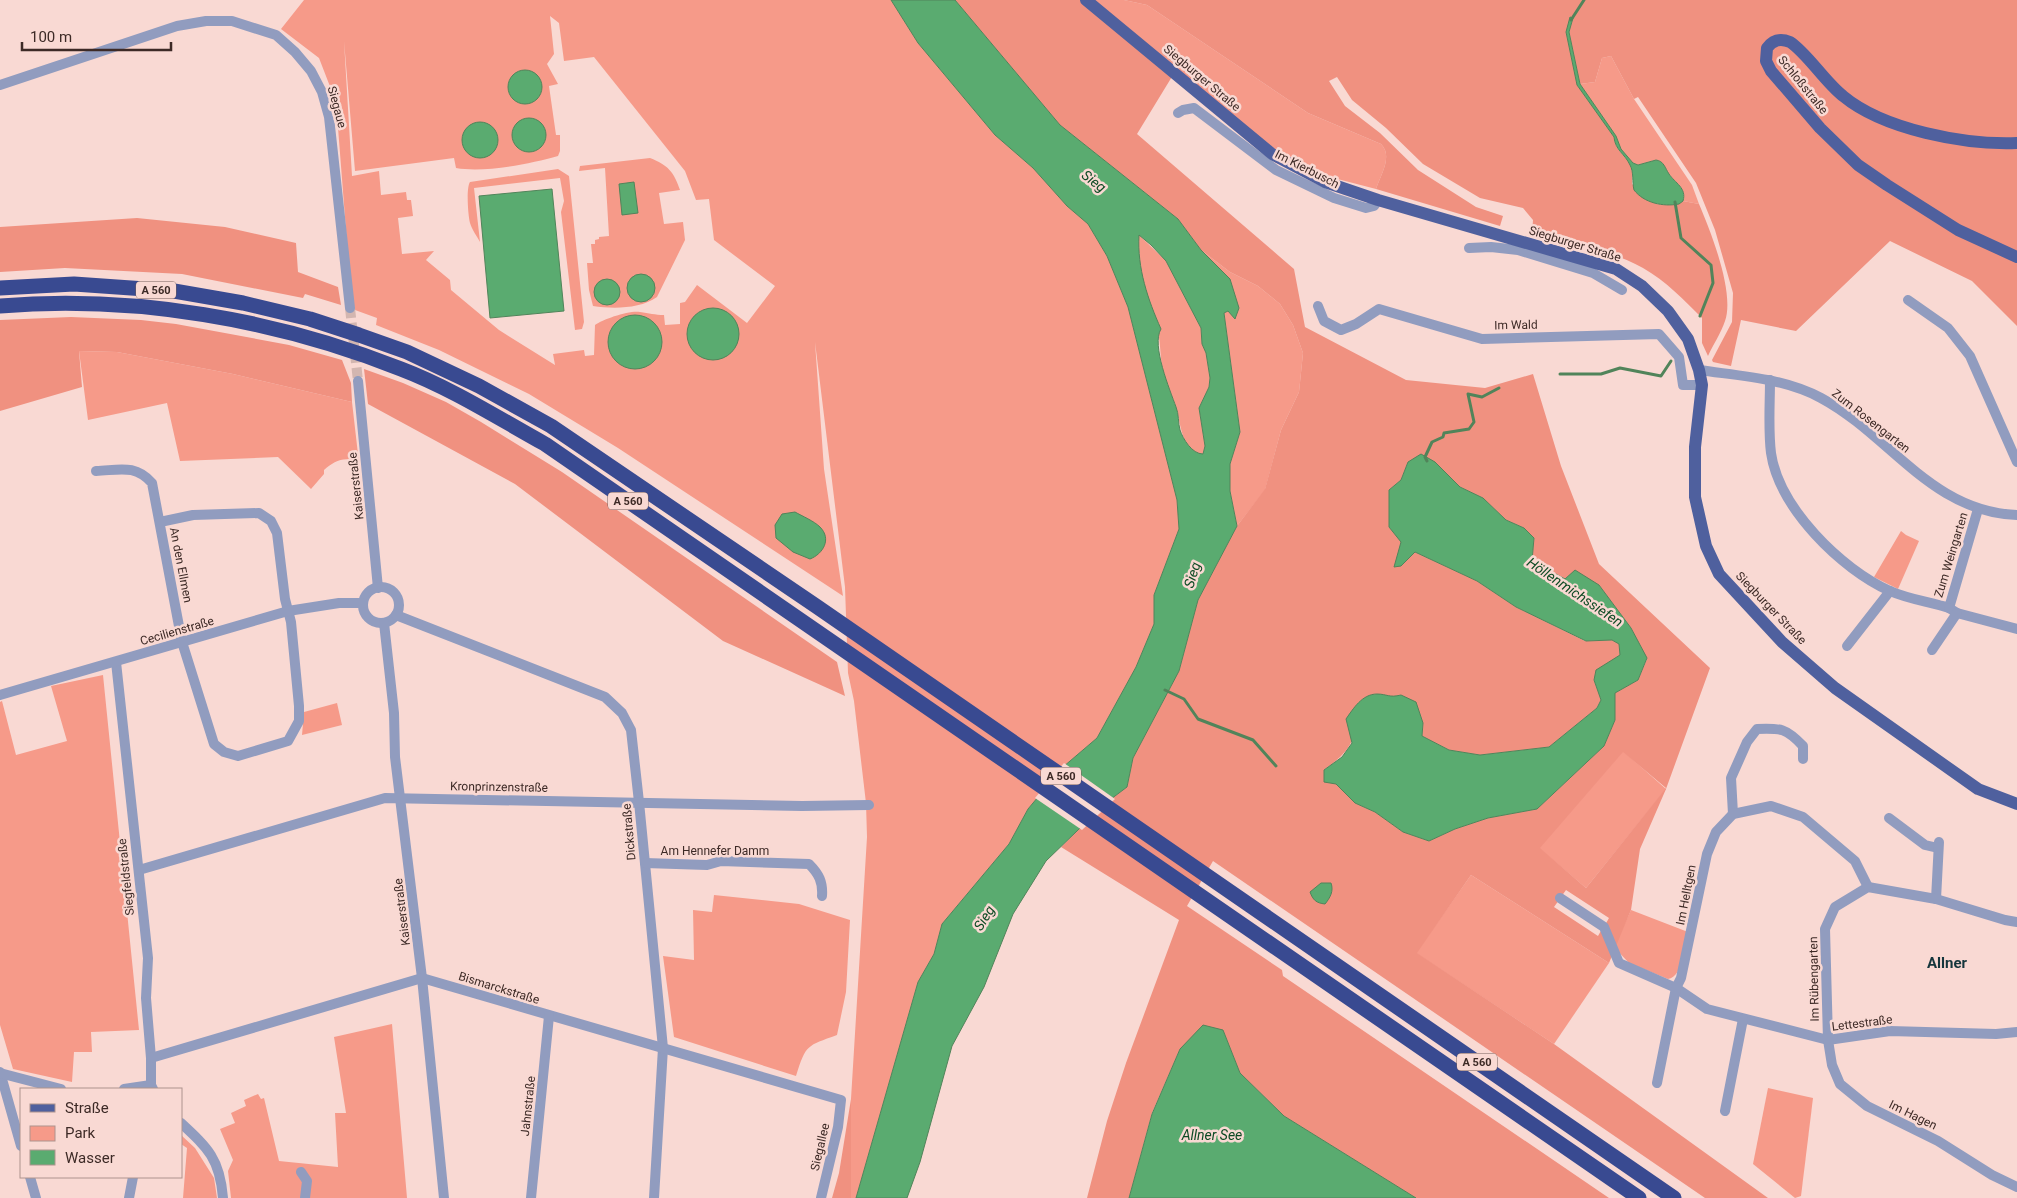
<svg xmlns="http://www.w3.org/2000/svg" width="2017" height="1198" viewBox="0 0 2017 1198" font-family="Roboto,sans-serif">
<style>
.green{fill:#f69a89;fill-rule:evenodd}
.forest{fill:#f09180;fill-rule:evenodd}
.water{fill:#5aab70;stroke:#51845a;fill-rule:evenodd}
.pier{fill:#f9d9d3}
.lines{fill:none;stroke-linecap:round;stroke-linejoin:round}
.stream{stroke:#51845a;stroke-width:3}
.minor-tunnel{stroke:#d3b6b0;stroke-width:10;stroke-dasharray:10 5;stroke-linecap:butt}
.minor{stroke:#919cbf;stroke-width:10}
.major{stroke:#4f609e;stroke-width:12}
.highway{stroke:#394a91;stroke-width:15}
.labels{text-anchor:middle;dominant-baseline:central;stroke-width:5;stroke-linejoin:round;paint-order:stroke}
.shield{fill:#f9d9d3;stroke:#755e5a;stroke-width:1}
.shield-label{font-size:11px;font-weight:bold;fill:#3d2a26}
.street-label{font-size:12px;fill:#3d2a26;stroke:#f9d9d3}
.water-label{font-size:14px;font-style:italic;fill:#0c4a23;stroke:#f9d9d3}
.quarter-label{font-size:15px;font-weight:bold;fill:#15363c;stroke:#f9d9d3}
</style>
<rect width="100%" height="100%" fill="#f9d9d3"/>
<g class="green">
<path d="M304 0H891L918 43 995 135 1033 168 1067 206 1088 224 1107 256 1128 307 1177 500 1179 529 1154 595V624L1136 667 1097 738 1063 767 1028 809 1009 844 942 924 934 954 918 982 856 1198H851V1099L867 837 866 803 854 701 848 673 845 587 815 342 824 469 843 596 618 448 529 394 439 350 376 325 377 318 355 310 351 294 336 102 319 58 281 29ZM550 16 559 23 564 61 594 57 685 171 696 200 709 199 714 240 775 286 747 323 697 285 685 302 680 303V324L665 325 664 315C655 315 649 313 640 312 630 310 603 319 595 325L594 355 585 356 584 350 553 354 555 365 499 330 451 290 450 280 426 260 434 251 402 254 398 218 413 216 411 200H407L406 192 381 195 379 171 352 176 344 41 355 171 454 158 456 168C484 173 530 164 558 156L560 151V135H556L549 86 558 84 547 64 554 54Z"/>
<path d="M1093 0H1124L1147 5 1308 113 1381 144C1393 156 1381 174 1376 189L1276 163Z"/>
<path d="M1611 56 1634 99 1692 185 1699 204 1683 201C1687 188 1675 183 1669 174 1665 169 1664 164 1660 161L1655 160 1638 165 1633 163 1621 149 1616 136 1580 84 1595 82 1602 58Z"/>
<path d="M650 158C668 165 674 172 680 190L659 193 664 224 683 222 685 240 657 297C640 309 613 309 593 306L589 290 587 263H593L591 244H595V240L599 239V237L609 236 605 168 579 171 580 166Z"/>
<path d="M558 169 569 176 584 322 582 329 575 330 561 212 564 201 560 178 474 188 480 242C477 236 472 230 470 223 468 215 466 188 470 182Z"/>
<path d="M1138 234 1166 261 1201 328 1202 344 1206 353 1210 378 1209 387 1199 408 1205 446 1203 454C1181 453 1181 422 1176 408 1173 398 1167 387 1164 376 1160 362 1161 346 1158 331 1155 317 1149 305 1145 291 1140 273 1139 253 1138 234Z"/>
<path d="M1201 250 1230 272 1258 286 1280 304 1293 325 1303 353 1299 392 1281 430 1265 490 1237 526 1230 491V464L1240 432 1224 313 1228 311Z"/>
<path d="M79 351 117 352 233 374 352 402 359 463C346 455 334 461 324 470V474L311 489 278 457 180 461 167 403 88 420Z"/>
<path d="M1901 531 1906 535 1919 541 1898 589 1874 577Z"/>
<path d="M103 675 139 1030 91 1032 92 1052H74L72 1082 13 1069 0 1025V702L2 701 16 755 67 741 51 686Z"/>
<path d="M337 703 342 725 302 735 304 712Z"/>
<path d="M1623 751 1666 789 1586 888 1539 848Z"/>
<path d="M1471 875 1609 963 1554 1044 1416 953Z"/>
<path d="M714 895 799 904 850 920 846 992 837 1035C807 1046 806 1044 796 1076L674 1037 663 956 694 960 693 910 712 912Z"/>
<path d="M1631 910 1688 932C1684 946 1684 976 1668 979L1629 963 1614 947Z"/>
<path d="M392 1024 407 1198H231L228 1171 233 1160 220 1129 235 1123 231 1113 246 1106 244 1100 258 1094 261 1099 264 1098 279 1161 338 1167 335 1113H346L334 1037Z"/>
<path d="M1768 1088 1813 1098 1801 1196 1795 1198 1753 1164Z"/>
<path d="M181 1135 195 1148 214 1178 217 1198H183L187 1148 181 1144Z"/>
</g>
<g class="forest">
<path d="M955 0H1092L1173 75 1137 134 1294 269 1305 327 1406 380 1485 388 1533 374 1561 466 1599 564 1710 668 1666 789 1640 849 1631 910 1609 963 1471 875 1417 953 1554 1044 1768 1198H1705L1213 861 1187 906 1282 970 1283 976 1609 1198H1416L1284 1116 1240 1073 1223 1030 1180 1049 1152 1113 1129 1198H1087L1107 1121 1126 1063 1179 920 1061 847 1107 802 1127 787 1133 758 1179 671 1198 600 1237 526 1265 489 1281 430 1299 392 1303 353 1293 325 1280 304 1258 286 1230 272 1201 250 1178 219 1060 125ZM1408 462H1435L1460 487 1483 498 1506 520 1524 528 1534 538 1532 561 1565 580 1599 585 1631 628 1647 659 1638 680 1615 693V720L1604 746 1537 809 1488 818 1455 829 1429 841 1403 832 1375 812 1355 803 1324 770C1357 746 1353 740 1359 702L1376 694 1391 698 1401 695 1423 723 1422 736 1449 750 1480 755 1549 747 1597 708 1601 700 1594 680 1620 655 1619 644 1612 640 1585 641 1516 607 1477 581 1415 552 1401 566V541L1389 527V490L1401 480ZM1623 752 1666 788 1586 888 1540 848ZM1566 890 1609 918 1605 925 1561 897ZM1559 900 1602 929 1598 936 1554 907Z"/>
<path d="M1124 0H2017V326L1972 281 1890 241 1796 331 1741 320 1731 366 1713 362 1712 360 1732 322 1733 293 1715 230 1696 183 1638 97 1634 99 1611 56 1602 58 1595 82 1580 84 1569 32 1573 18 1566 32 1577 85 1614 137C1615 150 1624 154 1630 164 1633 169 1632 179 1632 184L1656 204 1674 205 1683 201 1699 204C1711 232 1735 293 1725 321 1721 333 1713 345 1708 356L1702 343V318C1684 300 1666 281 1643 268 1610 249 1568 244 1532 235L1533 220 1523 208 1480 198 1423 164 1386 128 1352 100 1337 77 1329 81 1345 106 1380 133 1418 170 1476 207 1503 216 1500 226 1376 189C1381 174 1393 156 1381 144L1308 113 1147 5Z"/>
<path d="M137 218 225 227 296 243 298 272 338 287 341 305 305 294 303 298 182 274 65 268 0 272V227Z"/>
<path d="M71 317 141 320 176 324 289 345 342 360 351 383 352 402 233 374 117 352 79 351 82 387 0 411V320Z"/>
<path d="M364 369 403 383 446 402 481 422 562 472 837 662 845 696 723 641 515 484 368 404Z"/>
<path d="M851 1099V1198H832L839 1173Z"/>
</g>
<g class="water">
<path d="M891 0H955L1060 125 1178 219 1201 250 1230 279 1239 308 1235 319 1228 311 1224 313 1240 432 1230 464V491L1237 526 1198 600 1179 671 1133 758 1127 787 1107 802 1046 861 1013 914 984 987 952 1046 920 1162 907 1198H856L918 982 934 954 942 924 1009 844 1028 809 1063 767 1097 738 1136 667 1154 624V595L1179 529 1177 500 1128 307 1107 256 1088 224 1067 206 1033 168 995 135 918 43ZM1139 235 1151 245 1166 261 1201 328 1202 344 1206 353 1210 378 1209 387 1199 408 1205 446 1203 454C1192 454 1183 439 1180 430 1178 423 1179 414 1176 407 1170 390 1151 345 1161 329 1148 300 1137 268 1139 235Z"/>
<path d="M1570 17 1573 18 1569 32 1580 84 1616 136 1621 149 1633 163 1638 165 1656 160C1664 161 1665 168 1669 174 1675 183 1687 188 1683 201L1679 204C1663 207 1644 203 1634 190 1632 182 1634 172 1630 165 1625 154 1615 150 1614 137L1577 85 1566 32Z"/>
<circle cx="525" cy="87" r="17"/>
<circle cx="529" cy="135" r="17"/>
<circle cx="480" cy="140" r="18"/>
<path d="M634 182 638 213 622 215 619 184Z"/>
<path d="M552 189 564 311 490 318 479 196Z"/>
<circle cx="641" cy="288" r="14"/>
<circle cx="607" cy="292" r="13"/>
<circle cx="713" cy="334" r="26"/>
<circle cx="635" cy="342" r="27"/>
<path d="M1421 454 1435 462 1460 487 1483 498 1506 520 1524 528 1534 538 1532 561 1565 579 1575 570 1599 585 1631 628 1647 658 1638 680 1615 693V720L1604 746 1537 809 1488 818 1455 829 1429 841 1403 832 1375 812 1355 803 1336 784 1324 782V770L1342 757 1352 743 1346 719C1353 709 1362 694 1377 694 1387 694 1389 698 1401 695L1416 702 1423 723 1422 736 1449 750 1480 755 1549 747 1597 708 1601 700 1594 680 1596 670 1620 655 1619 644 1612 640 1586 641 1516 607 1477 581 1415 552 1401 566 1394 567 1401 542 1389 527V490L1401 480 1408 462Z"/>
<path d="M795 512C802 516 814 521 820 527 832 539 823 554 810 559L793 552 776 538 775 525 782 514Z"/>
<path d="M1321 883H1331C1334 891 1330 898 1325 904 1316 903 1313 900 1310 892Z"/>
<path d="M1203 1025 1223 1030 1240 1073 1284 1116 1416 1198H1129L1152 1114 1180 1049Z"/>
</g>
<path class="pier" d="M1064 763 1115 799 1082 830 1035 798Z"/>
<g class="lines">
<g class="stream">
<path d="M1571 20 1584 0"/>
<path d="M1675 202 1681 238 1711 265 1713 283 1700 316"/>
<path d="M1560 374H1601L1620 368 1661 376 1671 361"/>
<path d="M1427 461 1425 457 1432 442 1443 437 1444 433 1469 429 1474 422 1468 394 1482 397 1499 388"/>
<path d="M1165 690 1184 699 1198 719 1253 740 1276 766"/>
</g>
<path class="minor-tunnel" d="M350 308 358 381"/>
<g class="minor">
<path d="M0 85 177 26 206 21H232L276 35 295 52 311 71 322 92 329 117 350 308"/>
<path d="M1178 113 1183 110 1194 108 1276 170 1334 198 1366 208 1374 206 1378 200"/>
<path d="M1469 248 1491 247 1518 250 1593 273 1622 290"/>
<path d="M1908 300 1948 328 1970 356 2017 462"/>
<path d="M1318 306 1324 321 1341 330 1356 324 1379 309 1482 339 1659 334 1679 357 1683 385H1702"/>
<path d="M1699 370C1740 376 1784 378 1821 398 1890 435 1931 512 2017 515"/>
<path d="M1770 380C1770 404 1768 429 1771 453 1779 508 1841 569 1890 591 1908 599 1930 602 1949 608L1978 509"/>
<path d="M358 381 378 588"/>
<path d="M96 471C120 470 135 464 152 483L182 642 214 744 224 752 238 756 288 741 299 721V706L291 622 285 599 277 533 271 521 259 513 193 515 160 522"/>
<circle cx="381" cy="605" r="18"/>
<path d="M1949 608 1957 613 2017 629"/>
<path d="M396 615 605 697 622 713 631 730 639 802 663 1048 654 1198"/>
<path d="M384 623 394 713 395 757 422 978 444 1198"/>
<path d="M1847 646 1890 591"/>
<path d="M1932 650 1957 613"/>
<path d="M116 662 148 958 146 998 151 1058V1085L153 1089"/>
<path d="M0 695 288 611 339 603H363"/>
<path d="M1733 814 1731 778 1747 742 1757 729C1781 728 1786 728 1803 746V759"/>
<path d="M1889 818 1925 845 1938 848"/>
<path d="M645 863 707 865 721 861 809 864C819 874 823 882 822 896"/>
<path d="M139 870 385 798 802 806 869 805"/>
<path d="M1560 898 1604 927 1619 963 1676 988 1707 1009 1828 1040 1890 1031 1996 1034 2017 1032"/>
<path d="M1936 899 1939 842"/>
<path d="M2017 922 2005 920 1936 899 1868 887 1835 907 1825 929 1828 1040 1832 1065 1840 1084 1867 1106 1938 1141 1992 1175 2017 1187"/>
<path d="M151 1058 422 978 841 1100 838 1127 821 1198"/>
<path d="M0 1072 21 1146"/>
<path d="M0 1073 61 1089"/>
<path d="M1657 1083 1676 988 1681 978 1707 854 1716 832 1733 814 1771 806 1803 817 1855 861 1868 887"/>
<path d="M124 1089 151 1085"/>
<path d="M1725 1111 1743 1019"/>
<path d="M181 1123C208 1148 220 1159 223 1198"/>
<path d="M301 1172 307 1181 305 1198"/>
<path d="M30 1177 36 1198"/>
<path d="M129 1198 133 1177"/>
<path d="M531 1198 549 1016"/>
</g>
<g class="major">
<path d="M1086 0 1272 154 1325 182 1378 200 1616 269 1642 286 1668 311 1688 339 1699 370 1702 385 1695 447V497L1706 546 1719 574 1782 642 1835 688 1978 789 2017 804"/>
<path d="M2017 143C1965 145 1884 130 1843 96 1825 82 1807 53 1790 42 1780 38 1773 40 1767 48L1766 61 1771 71 1820 128 1858 165 1887 185 1958 230 2017 257"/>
</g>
<g class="highway">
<path d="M0 288 74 284 174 291 243 303 310 319 359 335 407 352 479 386 551 426 816 606 1674 1198"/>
<path d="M0 306C135 295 275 319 401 369 451 388 498 418 545 444L1639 1198"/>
</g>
</g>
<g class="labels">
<g class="shield">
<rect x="136" y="281.5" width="40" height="17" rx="4"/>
<rect x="608" y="492.5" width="40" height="17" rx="4"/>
<rect x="1041" y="767.5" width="40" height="17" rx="4"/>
<rect x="1457" y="1053.5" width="40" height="17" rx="4"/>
</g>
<g class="shield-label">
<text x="156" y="290">A 560</text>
<text x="628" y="501">A 560</text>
<text x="1061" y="776">A 560</text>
<text x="1477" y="1062">A 560</text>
</g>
<g class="street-label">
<text transform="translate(1202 78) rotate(40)">Siegburger Straße</text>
<text transform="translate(1803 85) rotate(51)">Schloßstraße</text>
<text transform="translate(337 107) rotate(75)">Siegaue</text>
<text transform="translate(1307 169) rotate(27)">Im Kierbusch</text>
<text transform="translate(1575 244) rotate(17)">Siegburger Straße</text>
<text transform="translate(1516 325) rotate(-1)">Im Wald</text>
<text transform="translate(1871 421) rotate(38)">Zum Rosengarten</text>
<text transform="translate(356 486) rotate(-96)">Kaiserstraße</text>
<text transform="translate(1951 555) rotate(-73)">Zum Weingarten</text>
<text transform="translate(181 565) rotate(79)">An den Ellmen</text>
<text transform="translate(1771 608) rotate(46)">Siegburger Straße</text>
<text transform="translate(177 631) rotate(-16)">Cecilienstraße</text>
<text transform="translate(499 787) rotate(1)">Kronprinzenstraße</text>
<text transform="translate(629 832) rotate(-95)">Dickstraße</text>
<text x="715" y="851">Am Hennefer Damm</text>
<text transform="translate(126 877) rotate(-96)">Siegfeldstraße</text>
<text transform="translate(1686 895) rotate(-79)">Im Helltgen</text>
<text transform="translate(402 912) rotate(-97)">Kaiserstraße</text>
<text transform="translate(1814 979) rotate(-91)">Im Rübengarten</text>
<text transform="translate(499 988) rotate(17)">Bismarckstraße</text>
<text transform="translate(1862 1023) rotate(-7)">Lettestraße</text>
<text transform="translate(528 1106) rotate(-84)">Jahnstraße</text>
<text transform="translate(1913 1115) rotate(26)">Im Hagen</text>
<text transform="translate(820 1147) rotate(-77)">Siegallee</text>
</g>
<g class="water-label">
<text transform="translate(1094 181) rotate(37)">Sieg</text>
<text transform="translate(1192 575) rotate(-73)">Sieg</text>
<text transform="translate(1575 592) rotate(34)">Höllenmichssiefen</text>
<text transform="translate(984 918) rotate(-58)">Sieg</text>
<text x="1212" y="1135">Allner See</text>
</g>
<g class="quarter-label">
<text x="1947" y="963">Allner</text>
</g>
</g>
<rect x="20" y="1088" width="162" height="90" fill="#f9d9d3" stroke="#ae938e"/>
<rect x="30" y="1104" width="25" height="8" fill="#4f609e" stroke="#ae938e"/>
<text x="65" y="1113" font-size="15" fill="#3d2a26">Straße</text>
<rect x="30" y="1126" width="25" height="15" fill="#f69a89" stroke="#ae938e"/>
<text x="65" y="1138" font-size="15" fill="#3d2a26">Park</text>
<rect x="30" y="1150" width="25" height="15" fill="#5aab70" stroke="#ae938e"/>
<text x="65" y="1163" font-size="15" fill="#3d2a26">Wasser</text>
<path d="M22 42v8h149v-8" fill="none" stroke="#3d2a26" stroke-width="2.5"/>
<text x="30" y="42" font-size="15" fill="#3d2a26" stroke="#f9d9d3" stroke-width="4" paint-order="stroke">100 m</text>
</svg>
